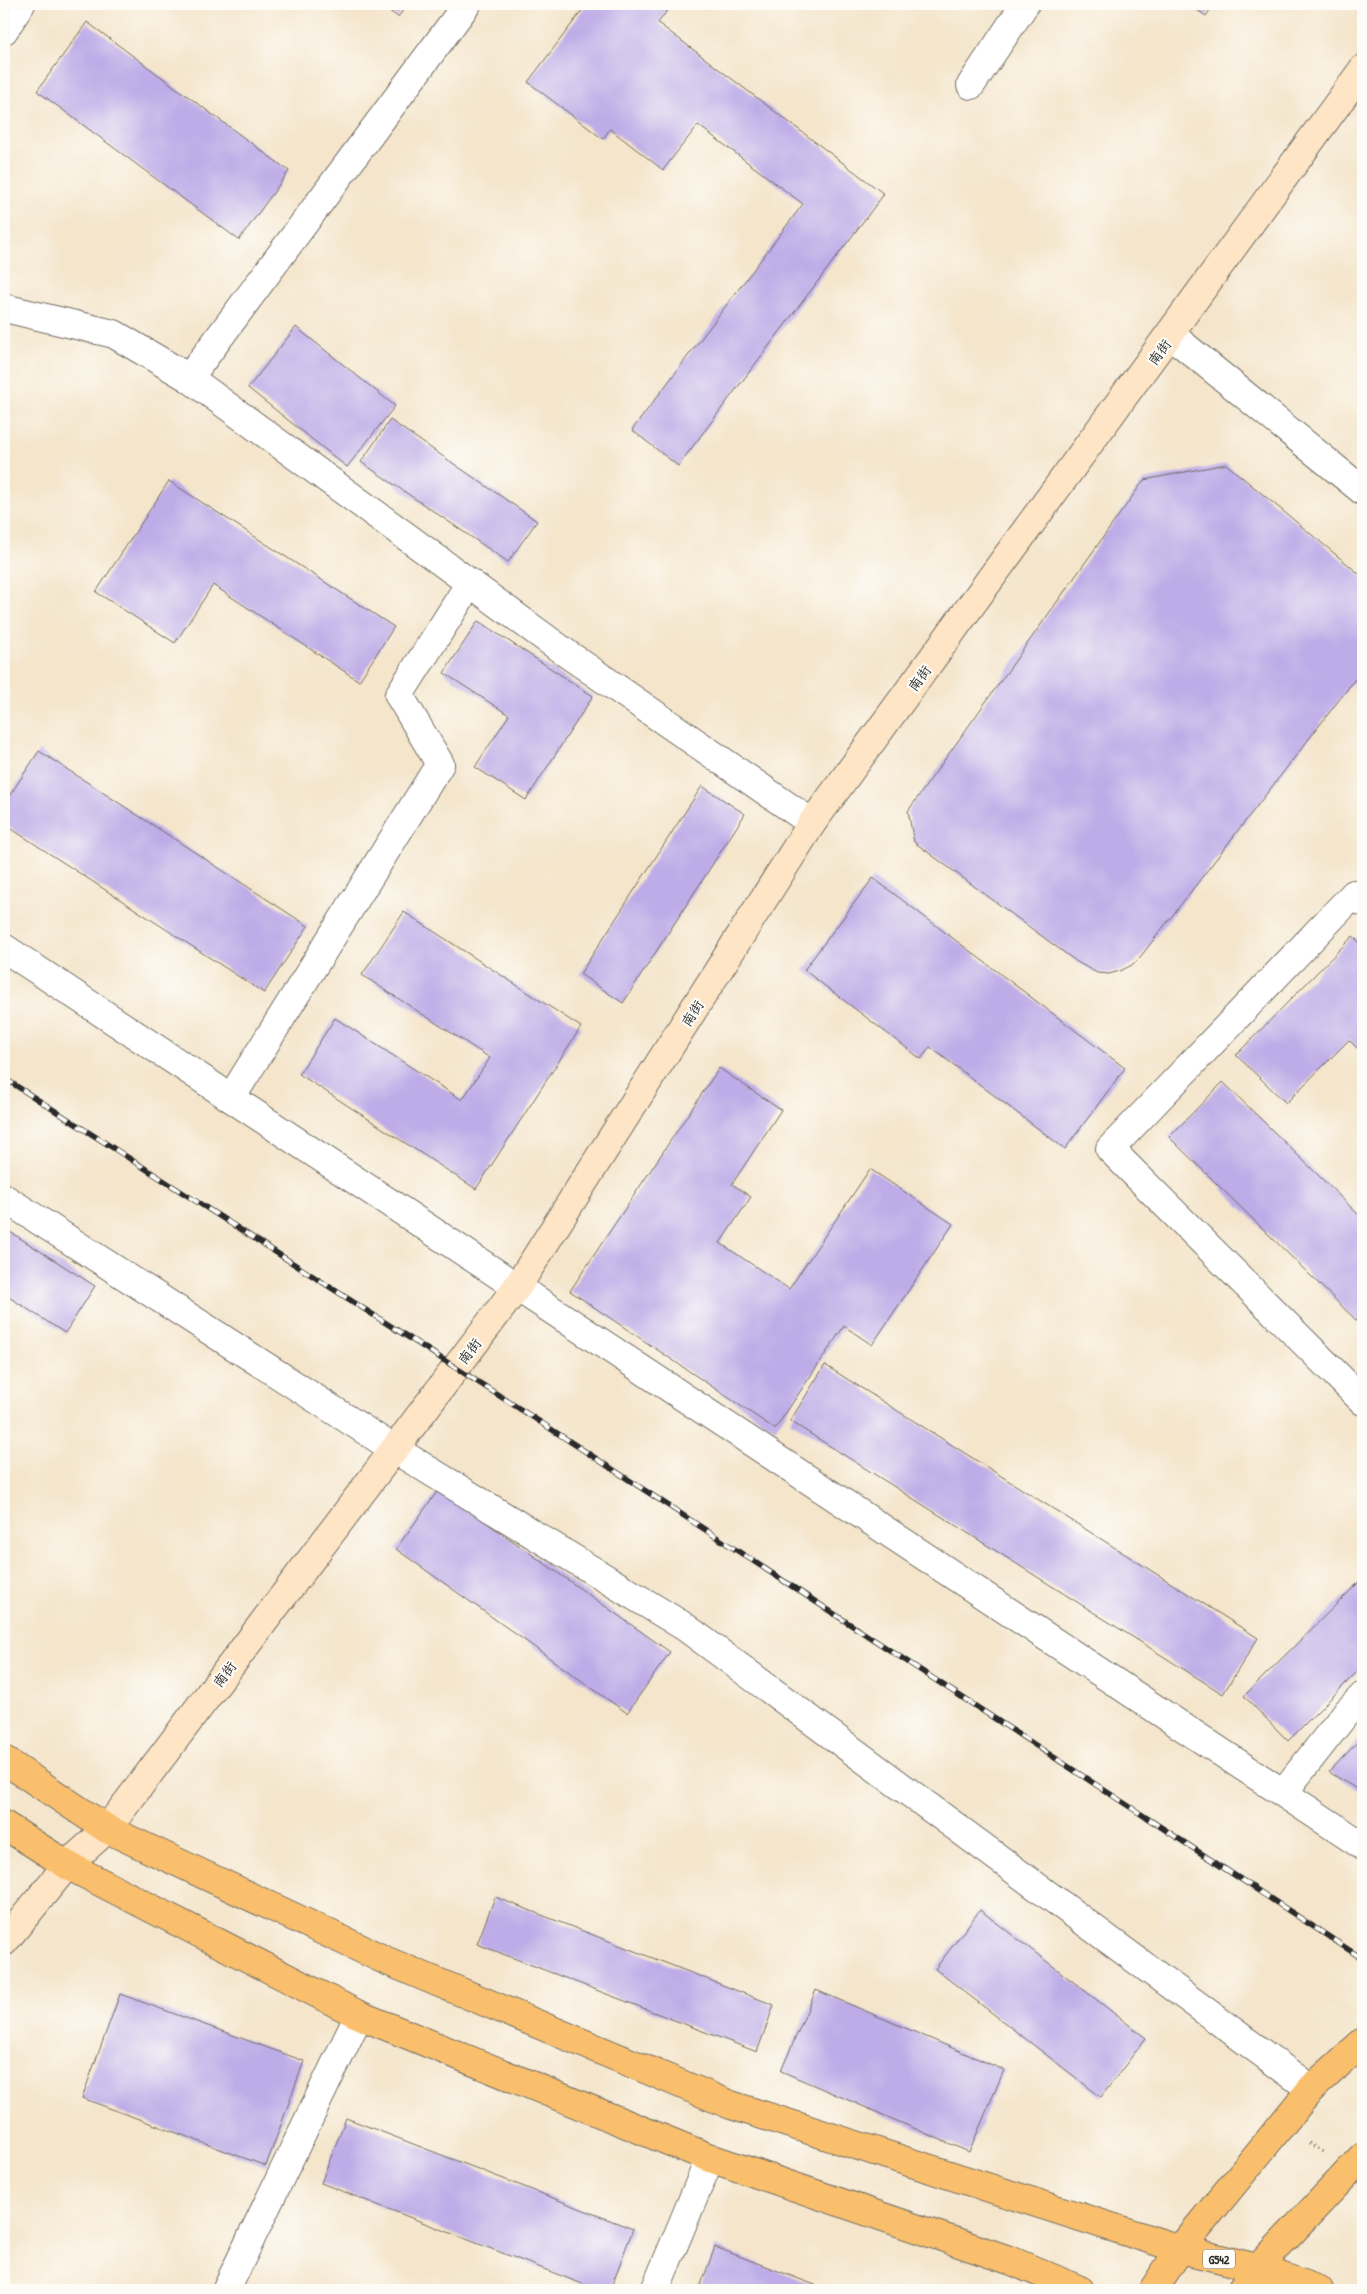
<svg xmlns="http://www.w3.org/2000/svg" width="1367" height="2294" viewBox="0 0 1367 2294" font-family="'Patrick Hand','LXGW WenKai TC',sans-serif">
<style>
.building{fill:#bdace7}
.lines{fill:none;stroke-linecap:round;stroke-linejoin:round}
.street-casing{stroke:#716c63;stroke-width:30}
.secondary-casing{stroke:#716c63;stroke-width:30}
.primary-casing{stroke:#716c63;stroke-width:30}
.highway-casing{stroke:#716c63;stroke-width:30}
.path{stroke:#716c63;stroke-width:3;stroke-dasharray:1 4;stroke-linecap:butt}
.street{stroke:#fff;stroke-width:28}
.secondary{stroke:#fde5c5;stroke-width:28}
.primary{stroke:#f9bf6d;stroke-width:28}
.highway{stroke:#f9bf6d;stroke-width:28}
.rail-casing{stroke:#2b2b2b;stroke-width:5.5}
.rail{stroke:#fdfcf7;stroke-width:4;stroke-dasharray:11;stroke-linecap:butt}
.labels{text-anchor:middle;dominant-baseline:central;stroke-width:4.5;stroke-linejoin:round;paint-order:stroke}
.shield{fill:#fdfcf7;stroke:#6a6a68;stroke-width:1}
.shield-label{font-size:12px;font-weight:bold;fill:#2b2b2b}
.street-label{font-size:14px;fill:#2b2b2b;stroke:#fdfcf7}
</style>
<rect width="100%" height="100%" fill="#fdfcf7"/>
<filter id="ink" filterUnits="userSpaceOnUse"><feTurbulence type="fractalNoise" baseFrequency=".02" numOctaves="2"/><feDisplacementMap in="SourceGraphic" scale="10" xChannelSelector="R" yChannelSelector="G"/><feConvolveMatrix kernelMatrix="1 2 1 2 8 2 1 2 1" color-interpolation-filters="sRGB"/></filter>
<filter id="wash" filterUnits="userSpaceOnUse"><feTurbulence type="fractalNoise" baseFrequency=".0096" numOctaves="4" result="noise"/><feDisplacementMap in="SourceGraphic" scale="20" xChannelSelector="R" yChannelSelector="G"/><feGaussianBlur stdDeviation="1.12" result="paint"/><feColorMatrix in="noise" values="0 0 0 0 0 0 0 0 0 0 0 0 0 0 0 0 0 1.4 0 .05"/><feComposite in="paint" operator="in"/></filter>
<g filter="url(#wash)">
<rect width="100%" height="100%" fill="#f4e5cb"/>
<g id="blocks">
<g class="building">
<path d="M379 4H408L398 17Z"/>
<path d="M587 4H672L658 23 884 194 678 466 632 430 803 204 698 125 663 170 610 129 603 139 528 82Z"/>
<path d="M1188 4H1214L1206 16Z"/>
<path d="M87 22 289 171 239 240 37 91Z"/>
<path d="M296 327 395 406 347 467 248 388Z"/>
<path d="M390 420 537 521 508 562 361 462Z"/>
<path d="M1226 464 1363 577V669L1141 956 1132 965 1120 971 1109 974 1097 973 1077 962 914 842 908 811 1144 480Z"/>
<path d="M169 481 394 627 359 681 213 585 175 643 96 592Z"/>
<path d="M478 621 593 696 526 800 475 767 509 715 444 673Z"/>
<path d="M39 751 308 926 264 993 4 824V804Z"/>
<path d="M702 786 745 814 623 1003 580 974Z"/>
<path d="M873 878 1125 1068 1065 1149 930 1047 921 1059 804 970Z"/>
<path d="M404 912 581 1027 476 1189 299 1074 335 1018 462 1100 490 1058 362 975Z"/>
<path d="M1353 936 1363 946V1054L1349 1040 1286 1103 1236 1055Z"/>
<path d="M719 1068 781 1110 732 1184 751 1197 720 1243 789 1289 870 1169 953 1224 872 1345 844 1326 775 1429 570 1291Z"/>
<path d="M1223 1082 1363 1219V1327L1169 1137Z"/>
<path d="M4 1228 95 1286 65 1333 4 1294Z"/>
<path d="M825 1365 1258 1638 1223 1694 790 1421Z"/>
<path d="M439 1489 670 1652 627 1713 396 1549Z"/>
<path d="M1363 1578V1666L1288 1741 1244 1696Z"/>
<path d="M1363 1736V1793L1329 1772Z"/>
<path d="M495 1897 774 2005 757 2052 477 1944Z"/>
<path d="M980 1910 1146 2038 1101 2097 935 1969Z"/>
<path d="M816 1990 1004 2070 969 2152 781 2071Z"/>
<path d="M120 1994 304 2061 266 2166 82 2098Z"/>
<path d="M346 2118 633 2229 610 2290H598L321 2183Z"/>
<path d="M715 2247 828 2290H699Z"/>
</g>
</g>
</g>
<g filter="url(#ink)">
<use href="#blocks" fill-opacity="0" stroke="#716c63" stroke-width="1"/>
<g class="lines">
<g class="street-casing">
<g id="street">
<path d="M4 30 21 4"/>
<path d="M971 85 1025 4"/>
<path d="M4 308 114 334 189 378 566 653 812 823"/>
<path d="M1171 335 1363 491"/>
<path d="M189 378 467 4"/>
<path d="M1363 902 1354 894 1110 1149 1363 1401"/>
<path d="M4 948 1363 1846"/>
<path d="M231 1098 440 764 399 695 470 583"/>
<path d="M4 1198 394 1449 685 1627 1311 2089"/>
<path d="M1283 1793 1346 1713 1363 1696"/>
<path d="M226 2290 359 2015"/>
<path d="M655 2290 710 2158"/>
</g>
</g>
<g class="secondary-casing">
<path id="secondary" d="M4 1942 67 1865 107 1829 517 1287 812 823 1363 69"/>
</g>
<g class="primary-casing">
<g id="primary">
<path d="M4 1760 107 1829 387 1961 731 2105 1180 2249 1311 2089 1363 2042"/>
<path d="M4 1825 67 1865 359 2015 710 2158 1012 2261 1080 2290"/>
<path d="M1241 2290 1258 2268 1363 2156"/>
</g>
</g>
<g class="highway-casing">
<path id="highway" d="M1153 2290 1180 2249 1258 2268 1319 2290"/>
</g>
<path class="path" d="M1309 2143 1323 2152"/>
<use href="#street" class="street"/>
<use href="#secondary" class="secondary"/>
<use href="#primary" class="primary"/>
<use href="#highway" class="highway"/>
<g class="rail-casing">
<path id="rail" d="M4 1078 531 1416 1363 1959"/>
</g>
<use href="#rail" class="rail"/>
</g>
</g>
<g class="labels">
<rect class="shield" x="1203" y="2249.5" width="32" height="19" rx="4"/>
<g class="shield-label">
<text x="1219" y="2259">G542</text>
</g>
<g class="street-label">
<text transform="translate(1159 352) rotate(-54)">南街</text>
<text transform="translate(919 678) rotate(-54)">南街</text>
<text transform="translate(692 1013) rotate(-57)">南街</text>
<text transform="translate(469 1351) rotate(-53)">南街</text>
<text transform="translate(224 1674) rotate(-53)">南街</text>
</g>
</g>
<rect width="1367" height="2294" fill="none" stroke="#fdfcf7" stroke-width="20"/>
</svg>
